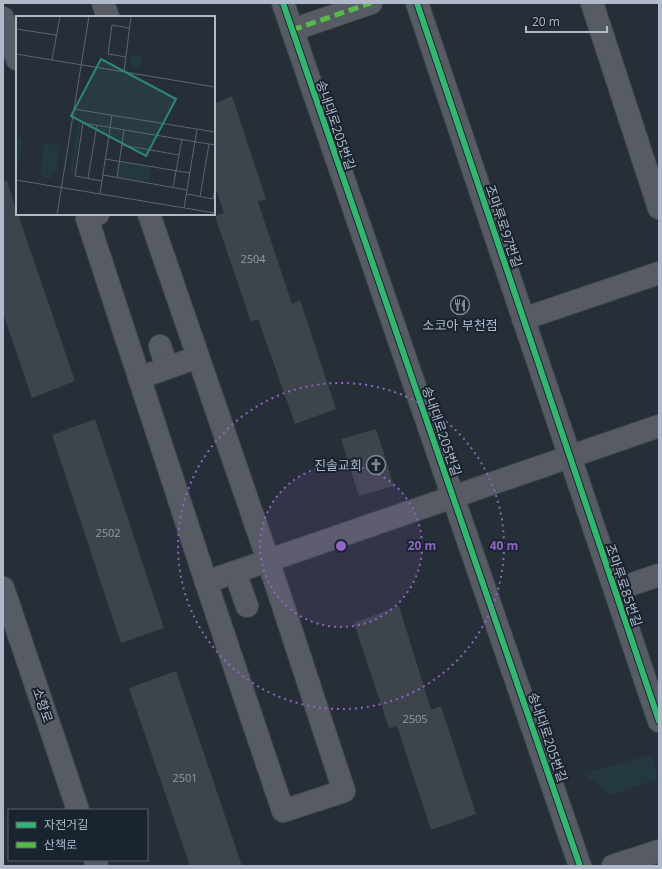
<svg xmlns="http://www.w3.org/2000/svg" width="662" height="869" viewBox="0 0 662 869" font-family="'Open Sans','Noto Sans KR',sans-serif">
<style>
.green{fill:#23393d}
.building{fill:#3e444c}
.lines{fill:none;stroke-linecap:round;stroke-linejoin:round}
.minor-casing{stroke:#434950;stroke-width:24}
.minor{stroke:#575c64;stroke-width:22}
.quiet{stroke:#58b947;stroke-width:5;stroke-dasharray:10 5;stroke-linecap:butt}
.cycleway-casing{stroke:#1a2431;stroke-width:8}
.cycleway{stroke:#33b770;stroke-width:6}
.ring{fill:none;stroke:#9065c3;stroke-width:2;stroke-dasharray:2 4}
.labels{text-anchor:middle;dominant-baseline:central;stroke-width:4;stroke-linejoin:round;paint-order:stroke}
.number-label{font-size:11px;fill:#949ca9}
.street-label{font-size:13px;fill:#b0bac8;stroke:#1a2431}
.poi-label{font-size:13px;fill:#b0bac8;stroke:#1a2431}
.inset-road{fill:none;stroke:#5d6671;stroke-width:1}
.view{fill:#2f8480;fill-opacity:0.15;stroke:#2f8480;stroke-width:2}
.inset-edge{fill:none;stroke:#b0bac8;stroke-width:2}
.centre{fill:#9065c3;stroke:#1a2431;stroke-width:2}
.ring-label{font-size:12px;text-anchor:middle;font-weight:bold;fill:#9065c3;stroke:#1a2431;stroke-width:4;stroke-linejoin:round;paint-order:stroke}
</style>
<rect width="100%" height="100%" fill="#262e37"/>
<path class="green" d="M652 754 657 779 611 795 583 774Z"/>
<g class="building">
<path d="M232 96 266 199 258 202 292 304 300 300 336 409 295 424 258 319 251 322 215 216 224 213 214 184V104Z"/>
<path d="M7 180 17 214H18L75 381 32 398 3 313V181Z"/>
<path d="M95 419 164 628 121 643 52 435Z"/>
<path d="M376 429 394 486 359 496 341 439Z"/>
<path d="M399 606 431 710 441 706 476 814 431 830 397 726 389 728 354 623Z"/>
<path d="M176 671 242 866H190L129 688Z"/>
</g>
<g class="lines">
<g class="minor-casing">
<g id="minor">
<path d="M103 3 108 17"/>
<path d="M283 3 580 866"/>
<path d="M417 3 659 721"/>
<path d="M592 3 659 208"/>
<path d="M3 18 17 59"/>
<path d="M292 30 371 3"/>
<path d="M98 214 87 218 206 582 659 426"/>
<path d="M149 214 268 560 344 791 283 811 206 582"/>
<path d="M523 319 659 273"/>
<path d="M160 346 167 368"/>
<path d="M139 378 198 357"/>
<path d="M235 572 247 606"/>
<path d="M3 588 78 810"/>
<path d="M615 590 659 575"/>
<path d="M95 860 97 866"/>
<path d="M613 866 659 851"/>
</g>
</g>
<use href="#minor" class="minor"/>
<path class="quiet" d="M292 30 371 3"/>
<g class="cycleway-casing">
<g id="cycleway">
<path d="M283 3 580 866"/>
<path d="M417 3 659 721"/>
</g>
</g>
<use href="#cycleway" class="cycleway"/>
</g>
<circle cx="341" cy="546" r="81" fill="#9065c3" fill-opacity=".12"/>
<g class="ring">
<circle cx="341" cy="546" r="81"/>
<circle cx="341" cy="546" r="163"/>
</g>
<defs>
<g id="restaurant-ring" transform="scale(1)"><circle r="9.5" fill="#1a2431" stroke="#808995" stroke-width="1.5"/><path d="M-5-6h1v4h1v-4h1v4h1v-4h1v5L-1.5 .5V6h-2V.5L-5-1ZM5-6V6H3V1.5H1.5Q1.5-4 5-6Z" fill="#808995"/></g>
<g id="church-ring" transform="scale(1)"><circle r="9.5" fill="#1a2431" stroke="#808995" stroke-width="1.5"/><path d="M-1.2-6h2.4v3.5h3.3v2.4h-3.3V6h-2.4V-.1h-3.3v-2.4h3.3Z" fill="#808995"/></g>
</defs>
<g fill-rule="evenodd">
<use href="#restaurant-ring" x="460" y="305"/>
<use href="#church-ring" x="376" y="465"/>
</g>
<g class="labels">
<g class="number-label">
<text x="253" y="258">2504</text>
<text x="108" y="532">2502</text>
<text x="415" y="718">2505</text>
<text x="185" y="777">2501</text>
</g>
<g class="street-label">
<text transform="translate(336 125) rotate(71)">송내대로205번길</text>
<text transform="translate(504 226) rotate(71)">조마루로97번길</text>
<text transform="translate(442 431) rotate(71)">송내대로205번길</text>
<text transform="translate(624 585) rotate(71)">조마루로85번길</text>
<text transform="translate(43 705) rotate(71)">소향로</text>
<text transform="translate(548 737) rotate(71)">송내대로205번길</text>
</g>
<g class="poi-label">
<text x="460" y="325">소코아 부천점</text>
<text x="362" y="465" text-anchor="end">진솔교회</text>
</g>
</g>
<g transform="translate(16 16)">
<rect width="199" height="199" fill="#262e37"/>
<path d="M114 45a6 6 0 1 1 12 0a6 6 0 1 1-12 0ZM62 106 65 108 57 158H54ZM0 121 7 122 2 155H0ZM28 127 44 130 40 156 36 155 35 163 24 160ZM104 146 135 151 133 166 101 161Z" fill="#23393d"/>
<path class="inset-road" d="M0 13 40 19M0 38 199 71M110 41 92 38 96 9 113 12M36 44 44 0M108 56 115 0M58 93 199 116M106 129 163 139M89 143 174 157M87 159 171 174M72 162 81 109M101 162 108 114M0 164 199 197M86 165 59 160 67 107 199 129M157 171 166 123M84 178 96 99M171 178 197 183 199 173M184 181 193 128M168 192 181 113M41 199 73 0"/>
<path class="view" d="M85 43 160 83 130 140 55 100Z"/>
<rect width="199" height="199" class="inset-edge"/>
</g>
<circle cx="341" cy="546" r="6" class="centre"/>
<g class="ring-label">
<text x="422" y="550">20 m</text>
<text x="504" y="550">40 m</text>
</g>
<rect width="662" height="869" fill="none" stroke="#b0bac8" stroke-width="8"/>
<rect x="8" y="809" width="140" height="52" fill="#1a2431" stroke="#56606d"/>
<rect x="16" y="822" width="20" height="6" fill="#33b770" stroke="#56606d"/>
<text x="44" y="829" font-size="12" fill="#b0bac8">자전거길</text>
<rect x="16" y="842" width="20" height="6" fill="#58b947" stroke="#56606d"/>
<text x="44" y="849" font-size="12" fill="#b0bac8">산책로</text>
<path d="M526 26v6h81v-6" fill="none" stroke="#b0bac8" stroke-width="2"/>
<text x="532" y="26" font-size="12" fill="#b0bac8" stroke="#1a2431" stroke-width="3" paint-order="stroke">20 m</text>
</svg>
